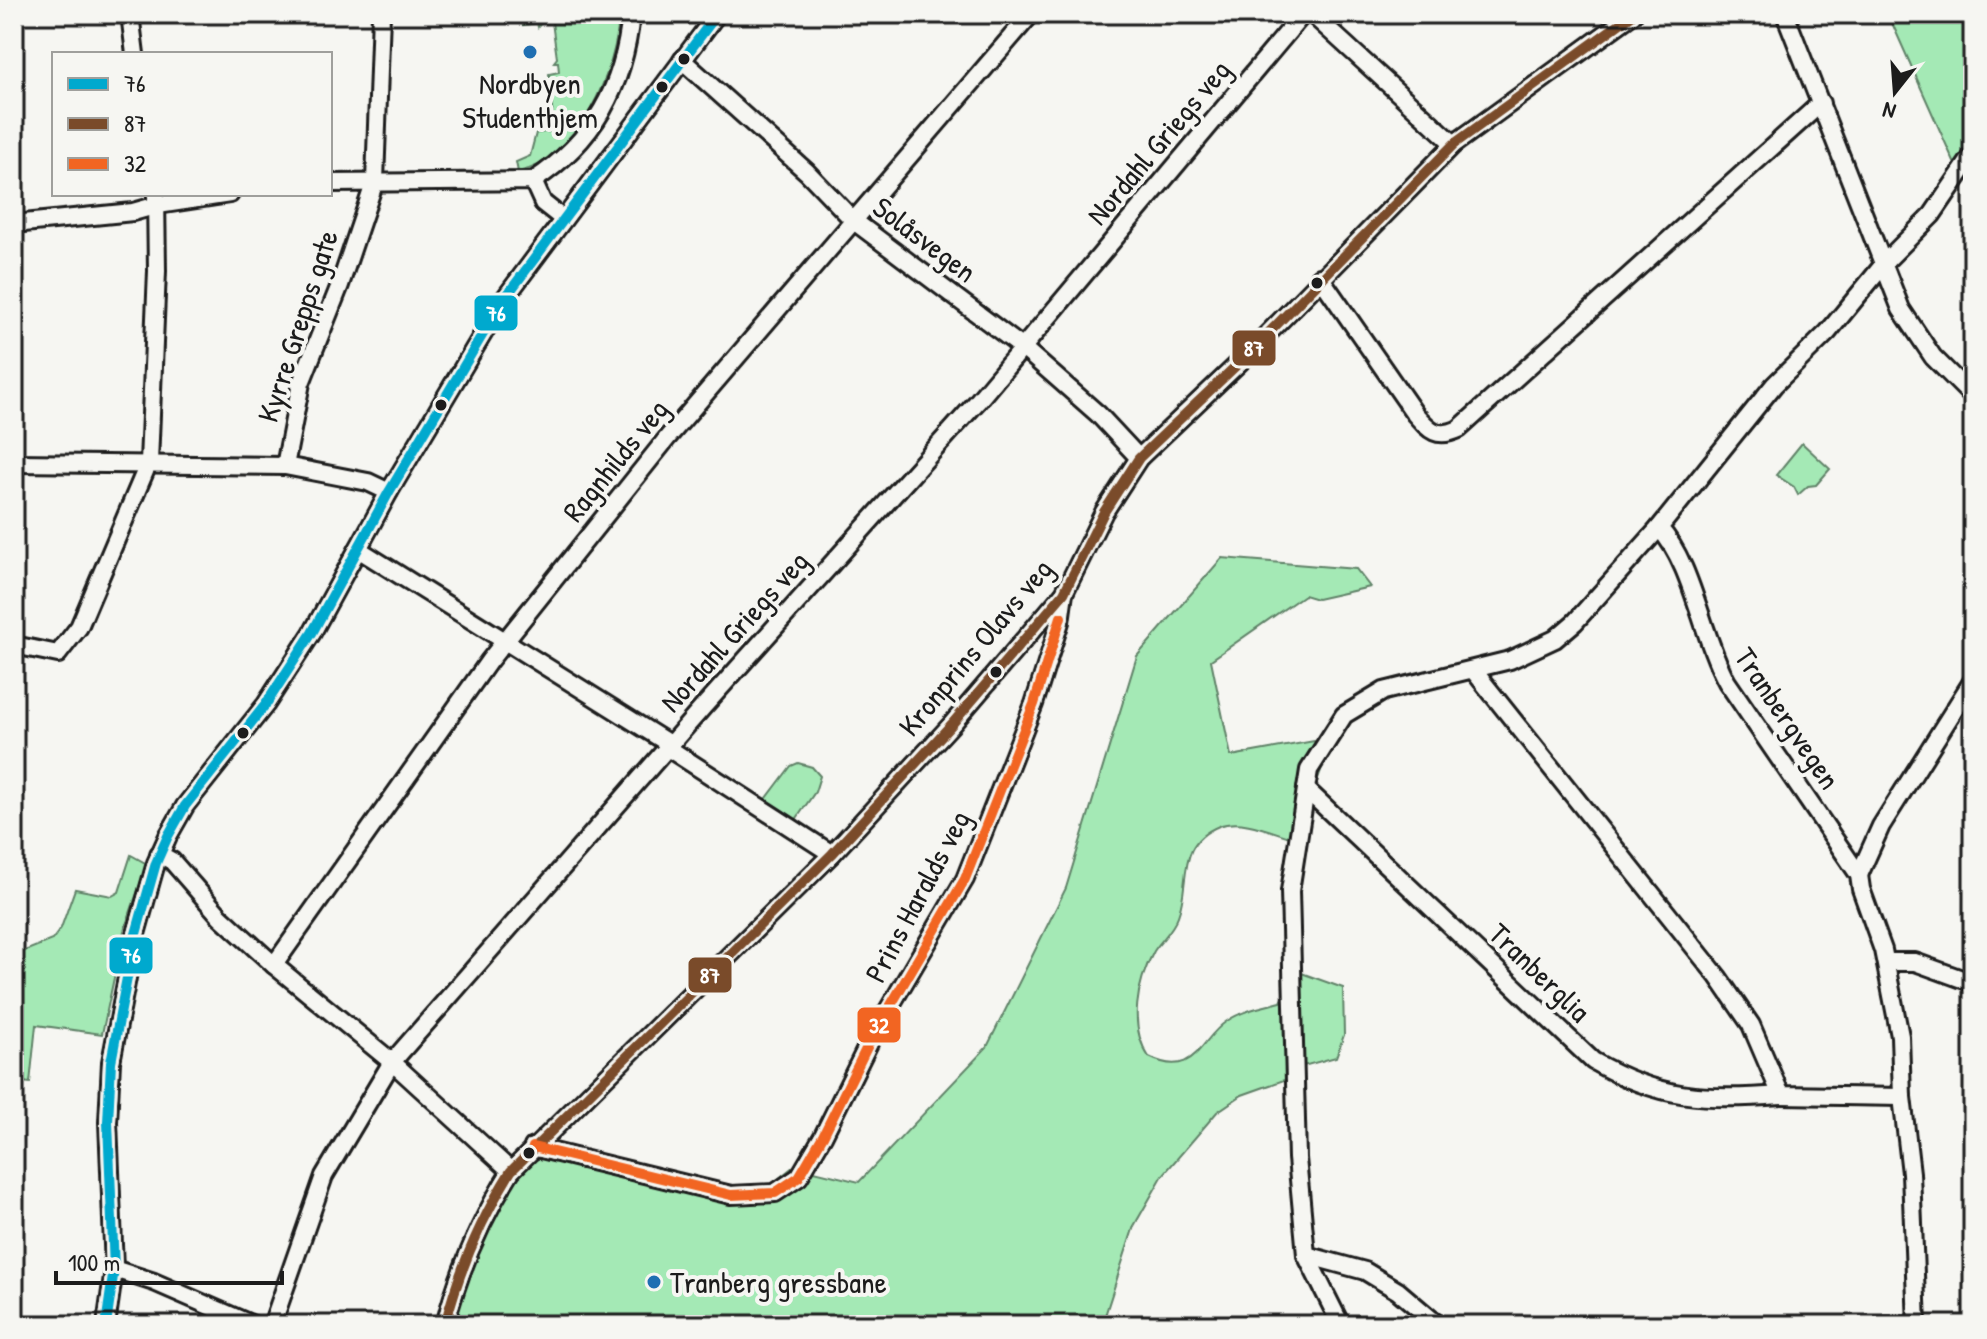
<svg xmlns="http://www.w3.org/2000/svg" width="1987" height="1339" viewBox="0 0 1987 1339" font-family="'Patrick Hand',sans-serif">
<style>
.green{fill:#a4e9b5;stroke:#608268;stroke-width:2}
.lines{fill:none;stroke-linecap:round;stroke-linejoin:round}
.minor-casing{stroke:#1c1c1c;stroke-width:22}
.minor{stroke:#f6f6f2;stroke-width:16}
.bus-1-casing{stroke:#f6f6f2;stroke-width:16}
.bus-2-casing{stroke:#f6f6f2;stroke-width:16}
.bus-3-casing{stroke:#f6f6f2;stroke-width:16}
.bus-1{stroke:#00a9ce;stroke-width:10}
.bus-2{stroke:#7a4b2a;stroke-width:10}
.bus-3{stroke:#f26522;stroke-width:10}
.poi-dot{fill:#1f6fb2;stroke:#f6f6f2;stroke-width:3}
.bus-dot{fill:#1c1c1c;stroke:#f6f6f2;stroke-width:3}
.labels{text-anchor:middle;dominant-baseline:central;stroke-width:8;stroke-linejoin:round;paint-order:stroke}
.poi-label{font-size:30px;fill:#1c1c1c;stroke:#f6f6f2}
.street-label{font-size:30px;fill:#1c1c1c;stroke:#f6f6f2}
.line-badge{stroke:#f6f6f2;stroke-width:3}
.badge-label{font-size:22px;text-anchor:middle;font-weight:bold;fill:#fff}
</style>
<rect width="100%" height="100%" fill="#f6f6f2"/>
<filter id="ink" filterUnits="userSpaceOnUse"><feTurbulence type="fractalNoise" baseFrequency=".0125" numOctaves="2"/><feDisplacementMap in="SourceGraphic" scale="16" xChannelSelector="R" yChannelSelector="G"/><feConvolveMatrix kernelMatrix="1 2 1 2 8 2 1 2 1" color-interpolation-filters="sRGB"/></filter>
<g filter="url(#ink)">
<g class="green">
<path d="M543 14H619C618 68 578 161 518 172L516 162 530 156 536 133 554 131 549 74 559 72 558 62H554L557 58 552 22 541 23 538 27 537 23 523 25 522 18Z"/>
<path d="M1888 14H1967L1973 22V138L1957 169Z"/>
<path d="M1802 443 1830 469 1816 485 1808 486 1798 495 1794 487 1776 475Z"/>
<path d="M1222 558 1356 569 1370 587 1317 599 1304 595 1211 660 1231 756 1314 741 1328 751 1296 839C1274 833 1242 817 1219 826 1175 844 1191 882 1178 916 1173 930 1162 939 1154 951 1137 982 1128 1027 1149 1057 1196 1080 1199 1039 1227 1021 1243 1010 1263 1007 1281 1002L1296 971 1343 988 1344 1035 1336 1057 1303 1066 1298 1075 1242 1095 1217 1112 1163 1175 1134 1226 1102 1325H450L506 1173 556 1151 758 1195 794 1166 859 1182 987 1047 1066 888 1137 656Z"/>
<path d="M798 763 812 767 820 776 815 792 795 821 764 802 791 766Z"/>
<path d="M131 855 147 864 124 931 102 1034 36 1025 30 1083 14 1081V969L22 952 52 940 61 928 75 889 112 896 119 892Z"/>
</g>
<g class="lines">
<g class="minor-casing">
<g id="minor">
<path d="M130 14 135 54"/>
<path d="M1312 14 1454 144"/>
<path d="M1785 14 1901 309 1933 357 1973 397"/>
<path d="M682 60 807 172 854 221 1023 348 1098 414 1139 458"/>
<path d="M533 181C594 141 624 87 631 14"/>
<path d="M330 183 533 181 543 203 562 218"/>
<path d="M14 224 133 212 158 205 230 194"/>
<path d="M1320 277 1415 414C1430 431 1437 439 1459 429L1821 103"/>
<path d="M14 463 285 466 368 482 389 492"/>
<path d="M285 466 301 383 340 285 375 181 381 14"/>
<path d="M1659 528C1693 564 1701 635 1727 682L1859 875 1861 889 1883 950 1900 1036 1902 1097 1911 1173 1917 1325"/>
<path d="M358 549 671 745"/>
<path d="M14 645 58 654 79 627 149 462 157 271 156 194"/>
<path d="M1474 671 1718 977 1751 1025 1781 1095 1902 1097"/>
<path d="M668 748 832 854"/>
<path d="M1306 789 1593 1061C1659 1099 1706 1101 1781 1095"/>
<path d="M159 854 172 861 220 916 274 965 392 1062 511 1171"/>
<path d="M1859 875 1881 826 1973 680"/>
<path d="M1886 962H1915L1973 983"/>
<path d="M274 965 489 661 668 437 1031 14"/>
<path d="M533 1147 731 1195 775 1193 799 1177 823 1136 871 1039 965 879 1034 704 1060 622 1064 593"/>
<path d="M1306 1255 1365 1271 1398 1291 1438 1325"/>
<path d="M114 1269 154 1282 253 1325"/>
<path d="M106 1325 114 1269 108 1122 111 1062 134 941 156 863 168 836 185 806 266 704 312 633 389 492 502 302 717 14"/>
<path d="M272 1325 324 1176 392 1062 704 706 977 402 1303 14"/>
<path d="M445 1325C459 1270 481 1219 511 1171L832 854 952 724 1064 593 1104 512 1139 458 1240 362 1454 144 1633 14"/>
<path d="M1341 1325 1306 1255 1297 1158 1290 891 1309 770 1344 715 1384 691 1510 660 1555 639 1575 622 1659 528 1774 385 1828 332 1888 259 1932 215 1973 155"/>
</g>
</g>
<use href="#minor" class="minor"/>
<g class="bus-1-casing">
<path id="bus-1" d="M106 1325 114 1269 108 1122 111 1062 134 941 156 863 168 836 185 806 266 704 312 633 389 492 502 302 717 14"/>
</g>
<g class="bus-2-casing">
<path id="bus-2" d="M445 1325C459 1270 481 1219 511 1171L832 854 952 724 1064 593 1104 512 1139 458 1240 362 1454 144 1633 14"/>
</g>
<g class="bus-3-casing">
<path id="bus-3" d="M533 1147 731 1195 775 1193 799 1177 823 1136 871 1039 965 879 1034 704 1061 617"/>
</g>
<use href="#bus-1" class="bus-1"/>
<use href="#bus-2" class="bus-2"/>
<use href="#bus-3" class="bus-3"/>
</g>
</g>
<g class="poi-dot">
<circle cx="530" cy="52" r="8"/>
<circle cx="654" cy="1282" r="8"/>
</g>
<g class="bus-dot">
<circle cx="684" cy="59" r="7"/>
<circle cx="662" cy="87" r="7"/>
<circle cx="1317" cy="283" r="7"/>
<circle cx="441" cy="405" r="7"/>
<circle cx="996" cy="672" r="7"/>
<circle cx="243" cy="733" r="7"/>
<circle cx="529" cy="1153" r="7"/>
</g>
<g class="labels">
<g class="poi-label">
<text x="530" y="83">Nordbyen<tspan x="530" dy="34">Studenthjem</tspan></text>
<text x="670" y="1282" text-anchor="start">Tranberg gressbane</text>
</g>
<g class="street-label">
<text transform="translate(1158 142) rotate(-50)">Nordahl Griegs veg</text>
<text transform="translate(925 239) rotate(37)">Solåsvegen</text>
<text transform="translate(297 326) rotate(-72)">Kyrre Grepps gate</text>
<text transform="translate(615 460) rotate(-51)">Ragnhilds veg</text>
<text transform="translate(734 631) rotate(-48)">Nordahl Griegs veg</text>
<text transform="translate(975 647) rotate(-50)">Kronprins Olavs veg</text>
<text transform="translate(1788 718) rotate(56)">Tranbergvegen</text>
<text transform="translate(917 896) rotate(-62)">Prins Haralds veg</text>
<text transform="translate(1540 972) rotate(44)">Tranberglia</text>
</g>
</g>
<g class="line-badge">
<rect x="473" y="294" width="46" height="38" rx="8" fill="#00a9ce"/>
<rect x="1231" y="329" width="46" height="38" rx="8" fill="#7a4b2a"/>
<rect x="108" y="936" width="46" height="39" rx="8" fill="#00a9ce"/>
<rect x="687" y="956" width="46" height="38" rx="8" fill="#7a4b2a"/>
<rect x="856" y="1006" width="46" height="38" rx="8" fill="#f26522"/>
</g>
<g class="badge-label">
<text x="496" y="321">76</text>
<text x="1254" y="356">87</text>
<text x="131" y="963">76</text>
<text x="710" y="983">87</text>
<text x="879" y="1033">32</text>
</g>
<rect width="1987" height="1339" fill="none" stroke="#f6f6f2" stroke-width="48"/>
<rect x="24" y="24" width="1939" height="1291" fill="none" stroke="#1c1c1c" stroke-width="3" filter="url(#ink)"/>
<rect x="52" y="52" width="280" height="144" fill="#f6f6f2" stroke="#9f9f9c" stroke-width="2"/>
<rect x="68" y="78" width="40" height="12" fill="#00a9ce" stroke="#9f9f9c" stroke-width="2"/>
<text x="124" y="92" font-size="24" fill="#1c1c1c">76</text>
<rect x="68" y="118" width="40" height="12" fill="#7a4b2a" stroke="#9f9f9c" stroke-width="2"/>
<text x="124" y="132" font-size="24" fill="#1c1c1c">87</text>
<rect x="68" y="158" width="40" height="12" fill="#f26522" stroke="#9f9f9c" stroke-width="2"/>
<text x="124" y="172" font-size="24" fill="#1c1c1c">32</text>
<g transform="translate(1895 92) rotate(197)" stroke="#f6f6f2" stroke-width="6" paint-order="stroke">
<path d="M0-6L14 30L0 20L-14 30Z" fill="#1c1c1c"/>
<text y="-12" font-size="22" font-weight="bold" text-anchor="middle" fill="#1c1c1c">N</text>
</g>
<path d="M56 1271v12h226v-12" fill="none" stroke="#1c1c1c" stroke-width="4"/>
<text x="68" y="1271" font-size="24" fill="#1c1c1c" stroke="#f6f6f2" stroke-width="6" paint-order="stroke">100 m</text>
</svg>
